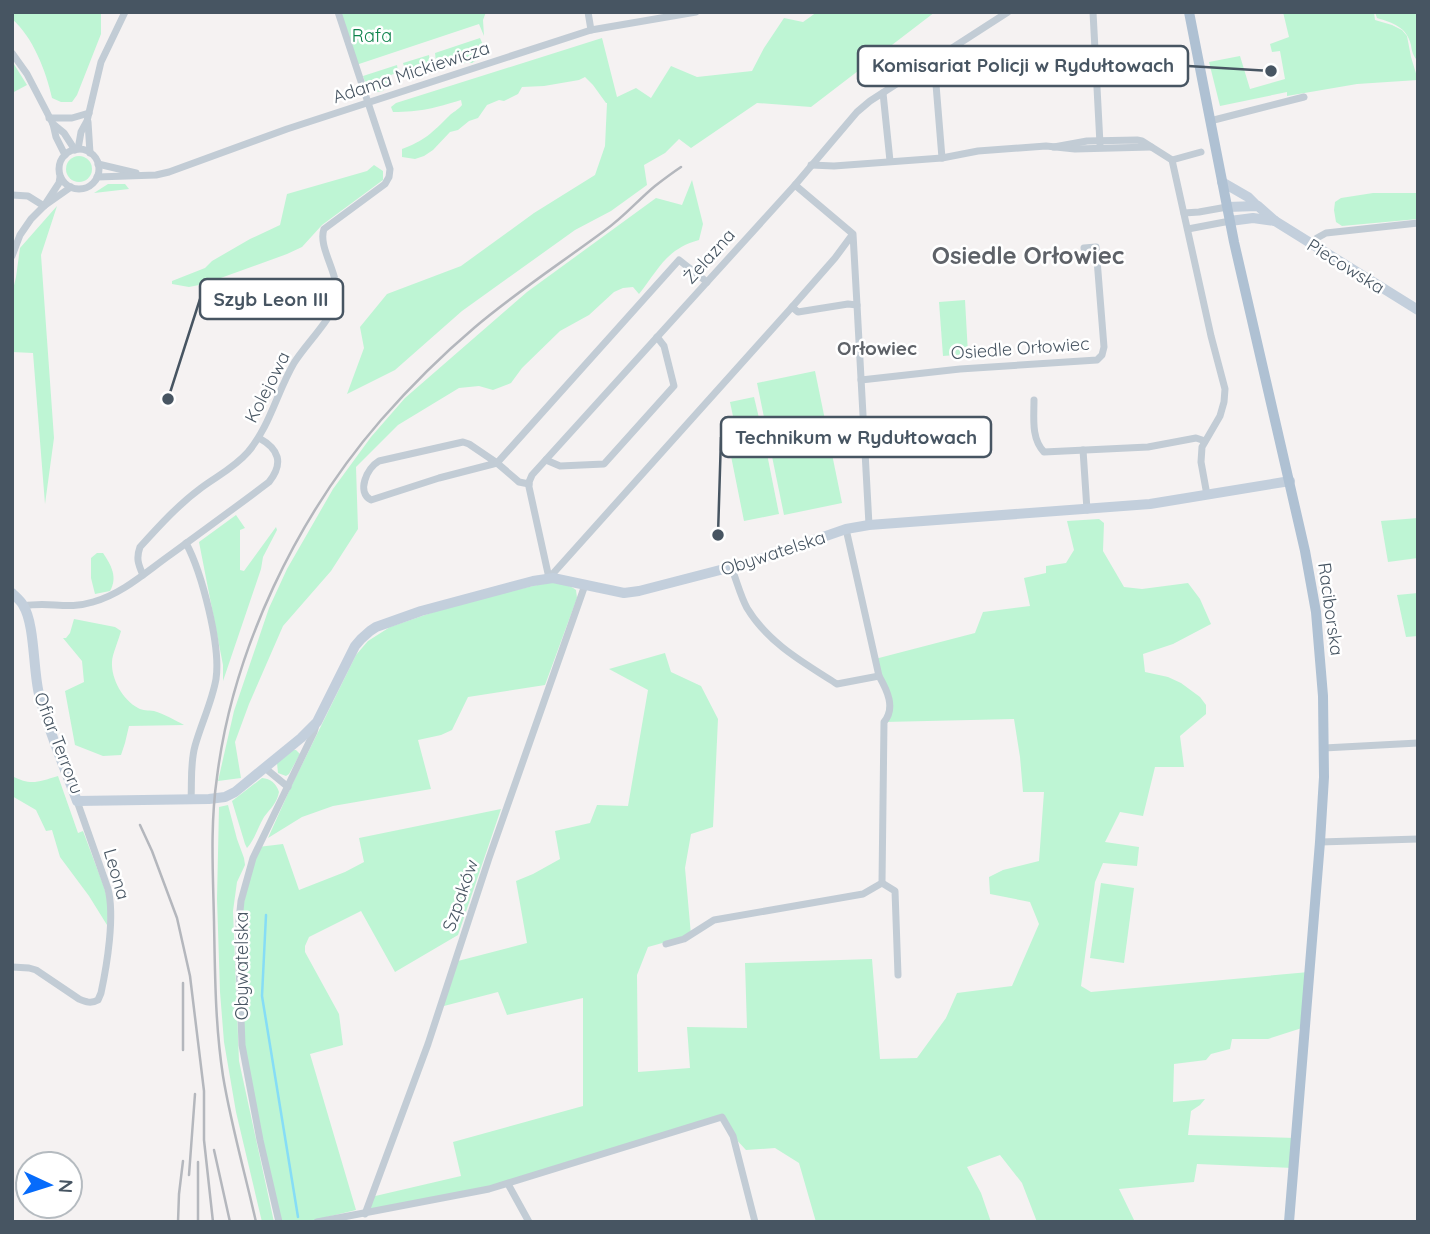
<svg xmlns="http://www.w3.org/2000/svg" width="1430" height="1234" viewBox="0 0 1430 1234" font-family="Quicksand,sans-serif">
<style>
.green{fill:#bef5d4}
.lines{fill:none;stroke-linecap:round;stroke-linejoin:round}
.stream{stroke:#86ddf6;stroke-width:2.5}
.street{stroke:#c2ccd5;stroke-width:7}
.secondary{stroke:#c3cfdc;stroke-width:10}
.primary{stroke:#afc1d3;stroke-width:10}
.rail{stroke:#b4b7bd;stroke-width:2.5}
.labels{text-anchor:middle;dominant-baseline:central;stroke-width:5;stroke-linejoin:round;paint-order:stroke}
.park-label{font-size:18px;fill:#0d824b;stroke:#fff}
.street-label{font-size:18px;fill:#475562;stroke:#fff}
.neighbourhood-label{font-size:19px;font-weight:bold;fill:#5e6268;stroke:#fff}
.district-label{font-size:24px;font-weight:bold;fill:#5e6268;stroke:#fff}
.leader{fill:none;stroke:#475562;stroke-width:2.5}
.callout-dot{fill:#475562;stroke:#fff;stroke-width:2.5}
.callout{fill:#fff;stroke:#475562;stroke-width:2.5}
.callout-label{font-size:19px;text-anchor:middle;font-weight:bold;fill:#475562}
</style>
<rect width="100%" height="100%" fill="#f5f2f2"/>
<g class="green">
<path d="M12 12H101V34L77 95 72 102H61L52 98C46 71 33 37 12 19Z"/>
<path d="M338 12H486L483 20 484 36 479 24 356 65Z"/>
<path d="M817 12H935L811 107 757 103 691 148 679 139 665 153 644 165 647 185 611 211 575 230 462 311 395 370 347 394 364 348 360 327 387 294 461 266 534 213 595 175 605 146 607 103H606L593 85 585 77 579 80 544 86 522 87 518 94 504 101 499 100 487 105 478 118 469 121 458 130 450 132 433 150 424 156 415 159 402 157V149C424 141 432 133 449 116 453 112 458 110 462 105L461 100C435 108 421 112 393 112L391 107 396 103 602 38 617 97 636 88 651 98 671 66 697 77 752 71 764 48 784 18 803 22Z"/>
<path d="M1283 12H1374L1375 20 1392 25 1402 30 1407 36 1411 57 1418 80 1357 84 1287 96V92L1220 106 1209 62 1240 56 1250 89 1285 79 1280 51 1272 52 1270 44 1289 37Z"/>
<path d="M1375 12H1418V61C1413 56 1412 52 1411 45 1407 27 1393 23 1377 18Z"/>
<path d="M480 38C486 50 482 56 472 63L436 62 435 53Z"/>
<path d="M429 55 430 62 408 69H405L403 63Z"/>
<path d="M12 61 27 85 12 93Z"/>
<path d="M397 65 398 72 391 75 383 91C371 94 366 87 363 76Z"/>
<circle cx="79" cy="169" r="13"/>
<path d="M374 165 383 171V180L322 225 302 247 287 254 204 284 189 287 172 284V281L205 268 212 261 250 239 280 225 287 194 367 171Z"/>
<path d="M692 180 703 224 699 240C666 249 659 269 639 294L633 287 623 288 614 292 589 315 560 331 522 368 511 383 493 390 479 386 459 388 398 425 356 467 358 529 331 571 283 626 249 704 235 742 241 778 218 781 234 711 269 608 287 569 333 489 371 437 405 398 527 292 656 198 682 205Z"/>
<path d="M108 184H125L129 189 94 193Z"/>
<path d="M1373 193H1418V219L1342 226 1336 222 1334 210 1335 202 1341 198Z"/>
<path d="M57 206 41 255 54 438 45 504 33 353 12 352V294L16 277 20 248Z"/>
<path d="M965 300 968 354 943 356 939 302Z"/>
<path d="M815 371 842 503 784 515 757 383Z"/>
<path d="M754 397 763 435 738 440 730 402Z"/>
<path d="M764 439 779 514 744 521 729 446Z"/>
<path d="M236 515 245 528 240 530V570L244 571 276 527 277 530 263 557 261 569 223 681V665L199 542Z"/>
<path d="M1418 518V558L1388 562 1381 521Z"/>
<path d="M1099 519 1104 523 1103 551 1124 587 1142 589 1188 583 1200 599 1211 624 1173 644 1143 654 1145 672 1168 677 1181 683 1200 697 1206 705V714L1180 736 1184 767H1155L1143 816 1120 812 1105 842 1139 847 1137 866 1103 863 1095 882 1081 986 1091 992 1309 972 1305 1027 1268 1039H1232L1230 1049 1211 1054 1206 1060 1174 1064 1173 1102 1205 1099 1200 1105 1191 1111 1188 1135 1296 1138 1293 1168 1197 1164 1194 1182 1119 1189 1135 1222H1037L1022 1183 1000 1155 967 1167 981 1193 991 1222H816L799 1163 775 1148 746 1150 733 1136 722 1117 489 1189 365 1214 371 1197 461 1176 453 1142 583 1106V998L507 1015 498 992 440 1007 454 962 527 943 516 881 533 874 560 859 555 831 590 823 597 805 628 806 648 690 609 669 665 653 671 672 701 686 718 719 713 827 691 834 685 868 691 935 648 947 637 975 638 1072 690 1068 687 1027 747 1028 745 963 872 959 880 1059 917 1058 946 1018 957 993 1012 986 1039 924 1030 902 990 894 989 877 1003 870 1039 861 1044 792H1023L1020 757 1014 719 884 722 889 694 875 659 975 633 983 612 1030 606 1024 578 1046 573V566L1066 563 1074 550 1067 521Z"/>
<path d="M97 553H103C111 565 118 577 110 591L95 594 91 578V558Z"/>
<path d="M546 583C555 582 569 584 576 590L577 598 545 685 468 697 452 730 441 735 418 740 431 789 333 806 302 817 268 838 290 789 356 655 368 641 390 627 460 603Z"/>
<path d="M1418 593V636L1406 637 1397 595Z"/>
<path d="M74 619 115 627 121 631C119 639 112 655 112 662 111 679 123 700 138 708 143 711 148 710 154 711 164 714 175 720 184 725L129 726 125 743 121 755 103 756 75 745 65 691 84 682 82 661 63 638H66L70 633Z"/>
<path d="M293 750H296L300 754 289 774 286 776 278 773 277 763Z"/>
<path d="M12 776C31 786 38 782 58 776L78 833 83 831 104 887 109 906 107 925 89 896 60 857 52 830 46 831 36 810 12 796Z"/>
<path d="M262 778C271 779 276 783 279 792 277 803 271 808 264 817 258 827 255 839 247 848L245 844 232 801Z"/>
<path d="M228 805 237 839 244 858 245 865 237 882 233 911 239 1061 274 1222H262L236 1112 224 1042 220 992 217 899 219 807Z"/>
<path d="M501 809 458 935 395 972 361 911 309 937 305 946V952L339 1014 343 1045 310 1054 356 1210 306 1222H279L242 1045 239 921 258 847 283 844 299 890 345 872 364 862 359 838Z"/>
<path d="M1101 883 1134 888 1124 963 1090 958Z"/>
</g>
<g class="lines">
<path class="stream" d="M266 915 262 996 298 1217"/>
<g class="street">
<path d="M588 12 591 30"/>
<path d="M1093 12 1100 144"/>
<path d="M12 53 27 74 53 124 56 137 65 155"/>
<path d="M934 60 942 158"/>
<path d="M883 93 890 161"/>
<path d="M49 118H72L89 113"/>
<path d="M1210 121 1304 97"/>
<path d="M88 122 90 153"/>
<path d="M53 124 64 133 75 150"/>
<path d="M1054 147 1087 141 1137 140 1142 141 1172 160 1211 336 1225 389 1224 402 1220 416 1202 447 1201 462 1207 495"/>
<path d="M78 149 81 132 87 121 101 62 125 12"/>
<circle cx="79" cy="169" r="20"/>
<path d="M1172 160 1201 152"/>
<path d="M98 164 136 173"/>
<path d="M811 165 834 166 942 158 978 151 1046 146 1075 149 1151 147"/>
<path d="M97 177 156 175 169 172 287 129 591 30 696 12"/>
<path d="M795 185 853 234 857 305"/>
<path d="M12 195 28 196 44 206"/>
<path d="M44 206 71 187"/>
<path d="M1184 213 1199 212 1227 207"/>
<path d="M1188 229 1230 221"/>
<path d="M1312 244 1317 238 1326 233 1418 223"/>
<path d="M12 256 20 235 31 219 44 206 59 183 60 177"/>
<path d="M792 307 835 258 852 235"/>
<path d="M861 380 960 369 1097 360 1102 355 1104 347 1096 247 1084 248"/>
<path d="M1034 400C1034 418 1031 438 1044 452L1148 447 1196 438 1205 441"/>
<path d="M463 442 469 444 497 463 439 478 371 500C356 492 367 468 379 461Z"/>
<path d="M1083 450 1087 510"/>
<path d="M546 460 560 466 604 464 674 386 664 346 657 337"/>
<path d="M529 484 519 482 497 463 679 260 707 282"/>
<path d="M186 543C202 573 221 646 216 679 212 702 201 724 195 746 190 764 192 782 191 800"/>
<path d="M731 567C737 581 740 595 747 608 768 643 804 663 837 684L879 676"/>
<path d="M143 575C138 564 136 558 140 547 159 526 178 505 201 488 217 476 234 468 248 452 270 426 277 392 294 363 305 345 331 320 336 301 342 277 317 248 324 229L385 184 389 177 390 169 338 12"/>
<path d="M549 578 529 487V482L532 475 795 185 857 112 870 101 1008 12"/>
<path d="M549 578 792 307 798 312 848 304 857 305 869 525"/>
<path d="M24 606C48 601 68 610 93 602 122 594 146 572 170 555 203 531 236 507 269 482 284 463 279 449 259 438"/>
<path d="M1324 748 1418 743"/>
<path d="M265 768 288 787"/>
<path d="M1320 842 1418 839"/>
<path d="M882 883 895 891 898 975"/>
<path d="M666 944 684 939 714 920 863 894 882 883 884 722C896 708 887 690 879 676L846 529"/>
<path d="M12 967 29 968 36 970 79 999C86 1002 91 1004 98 1000L101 993C107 965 115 916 108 889L77 801"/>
<path d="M508 1184 529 1222"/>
<path d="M365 1214 428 1044 489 858 585 585"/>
<path d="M279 1222 260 1140 242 1045 239 964V921L241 901 253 858 314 732 317 722"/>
<path d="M317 1222 489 1189 722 1117 733 1136 755 1222"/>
</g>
<g class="secondary">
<path d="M1222 182 1248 197 1257 206"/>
<path d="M1227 207 1258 206 1275 221 1418 310"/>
<path d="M1230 221 1253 218 1275 221"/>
<path d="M12 593C16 597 20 600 23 605 35 624 33 670 39 694 48 730 64 766 77 801L209 799 225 797 235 792 301 738 317 722 355 646 361 639 370 631 376 627 421 611 533 581 553 578 624 593 639 591 751 562 846 529 869 525 1150 504 1290 481"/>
</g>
<path class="primary" d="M1189 12 1234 242 1305 551 1316 612 1323 696 1324 777 1320 842 1289 1222"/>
<g class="rail">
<path d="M140 825 152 851 177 918 190 976 204 1091V1140L213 1222"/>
<path d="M183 983V1050"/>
<path d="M214 1150 230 1222"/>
<path d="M198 1162V1222"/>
<path d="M189 1175 195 1094"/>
<path d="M178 1222 179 1194 183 1161"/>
<path d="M256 1222C245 1173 231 1125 223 1076 215 1024 215 972 214 921 213 873 210 825 217 777 233 649 297 517 381 420 410 387 441 356 474 328 515 293 561 263 604 231 623 218 638 200 655 186 664 179 672 173 681 167"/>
</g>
</g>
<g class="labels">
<g class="park-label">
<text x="372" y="35">Rafa</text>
</g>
<g class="street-label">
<text transform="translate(411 72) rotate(-18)">Adama Mickiewicza</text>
<text transform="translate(709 256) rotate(-48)">Żelazna</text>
<text transform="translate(1346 266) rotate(32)">Piecowska</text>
<text transform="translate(1020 348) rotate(-4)">Osiedle Orłowiec</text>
<text transform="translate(267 387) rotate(-63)">Kolejowa</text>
<text transform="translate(773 553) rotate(-18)">Obywatelska</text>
<text transform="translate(1331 609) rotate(82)">Raciborska</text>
<text transform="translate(59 743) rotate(69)">Ofiar Terroru</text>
<text transform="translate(117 874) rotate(74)">Leona</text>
<text transform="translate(460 895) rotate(-71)">Szpaków</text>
<text transform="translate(241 966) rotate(-90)">Obywatelska</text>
</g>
<g class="neighbourhood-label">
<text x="877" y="348">Orłowiec</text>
</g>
<g class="district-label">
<text x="1028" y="255">Osiedle Orłowiec</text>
</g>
</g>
<path class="leader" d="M1271 71L1188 66M168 399L200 299M718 535L721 437"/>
<g class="callout-dot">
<circle cx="1271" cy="71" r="7"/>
<circle cx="168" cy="399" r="7"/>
<circle cx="718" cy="535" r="7"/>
</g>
<g class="callout">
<rect x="858" y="46" width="330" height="40" rx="7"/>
<rect x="200" y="279" width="143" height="40" rx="7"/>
<rect x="721" y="417" width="270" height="40" rx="7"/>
</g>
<g class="callout-label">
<text x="1023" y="72">Komisariat Policji w Rydułtowach</text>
<text x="271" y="306">Szyb Leon III</text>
<text x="856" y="444">Technikum w Rydułtowach</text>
</g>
<rect width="1430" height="1234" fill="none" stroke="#475562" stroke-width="28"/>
<g transform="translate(49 1185) rotate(94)"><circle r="33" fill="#ffffff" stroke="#b5bbc0" stroke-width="2"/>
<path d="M0-5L12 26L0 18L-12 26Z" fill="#066bfb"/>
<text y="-10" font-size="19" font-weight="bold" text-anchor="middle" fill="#475562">N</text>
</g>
</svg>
